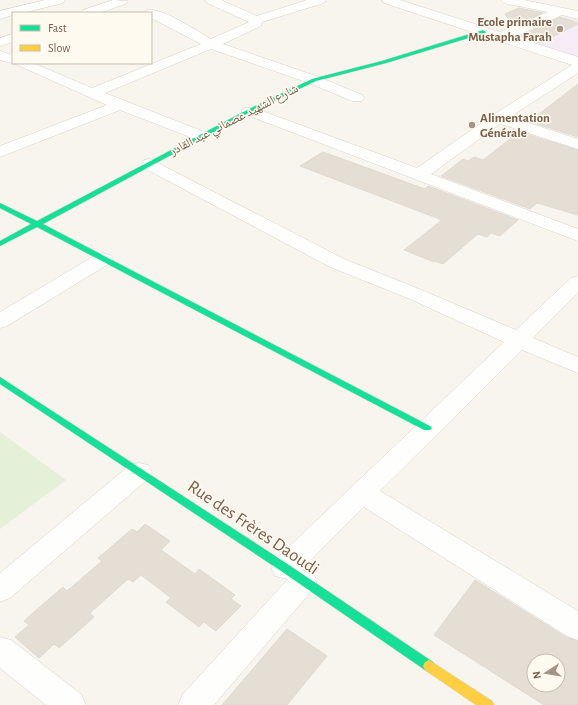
<svg xmlns="http://www.w3.org/2000/svg" width="578" height="705" viewBox="0 0 578 705" font-family="'Alegreya Sans','Noto Naskh Arabic',sans-serif">
<style>
.education{fill:#f5ecf5}
.green{fill:#e4f0d8}
.building{fill:#e5ded5;stroke:#e1d9d0;fill-rule:evenodd}
.lines{fill:none;stroke-linecap:round;stroke-linejoin:round}
.street-casing{stroke:#d8d2cc;stroke-width:1}
.fast-casing{stroke:#d8d1c9;stroke-width:1}
.slow-casing{stroke:#d8d1c9;stroke-width:1}
.street{fill:#fefefc;fill-rule:evenodd}
.fast{fill:#16e098;fill-rule:evenodd}
.slow{fill:#ffcf43;fill-rule:evenodd}
.poi-dot{fill:#a59384;stroke:#fffaf0;stroke-width:1.5}
.labels{text-anchor:middle;dominant-baseline:central;stroke-width:3;stroke-linejoin:round;paint-order:stroke}
.far-poi-label{font-size:13px;font-weight:bold;fill:#795e4b;stroke:#fffaf0;text-anchor:end}
.far-street-label{font-size:13px;fill:#795e4b;stroke:#fffaf0}
.near-street-label{font-size:18px;fill:#795e4b;stroke:#fffaf0}
</style>
<rect width="100%" height="100%" fill="#f8f5ee"/>
<path class="education" d="M567 17 578 20V59L526 43 523 38Z"/>
<path class="green" d="M0 432 66 480 0 529Z"/>
<g class="building">
<path d="M519 8 543 13 513 25 505 14Z"/>
<path d="M560 17 578 23V24L540 43 521 36Z"/>
<path d="M578 84V137L531 122 537 118 535 117Z"/>
<path d="M519 132 578 150V215L537 203 530 209 441 176 463 159 468 161 474 157 483 160Z"/>
<path d="M323 152 425 189 428 186 518 220 500 236 491 233 487 237 478 234 443 264 435 261 434 262 404 250 442 220 300 166Z"/>
<path d="M145 524 170 541 161 550 195 574 199 569 235 595 231 599 241 606 216 631 204 622 199 627 166 602 171 598 141 575 133 582 128 579 90 613 94 617 59 648 54 644 39 658 15 637 29 625 24 621 49 599 63 587 67 591 102 561 98 558 132 529 137 532Z"/>
<path d="M475 580 566 637 578 641V705H544L434 635ZM534 661H558V685H534Z"/>
<path d="M287 629 327 656 287 705H222Z"/>
</g>
<g class="lines">
<g class="street-casing">
<g id="street">
<path d="M45 0H65L63 3 23 13H13V15L0 19V11Z"/>
<path d="M113 0 128 1 126 4 99 13H81L83 10Z"/>
<path d="M205 0H221L257 16 307 0H326L324 3 262 22 261 26 223 44 319 77 362 95 364 98 362 101H352L309 83 211 49 105 93 207 133 209 136 207 139H195L120 110 0 157V146L107 105 15 64 0 60V51L13 55V63H33L92 88 201 44 151 18V13H145L147 10C162 7 197 31 211 39L249 22 207 3Z"/>
<path d="M382 0H400L500 32 548 12 503 3 501 0H524L578 11V19L562 15 515 37 578 57V73L510 117 578 139V149L500 124 431 174 578 229V241L244 114 241 111 244 108H254L417 168 493 115 572 65 384 3Z"/>
<path d="M13 34V42L0 46V38Z"/>
<path d="M150 159 344 259 424 291 516 330 571 278 578 276V293L533 338 578 357V373L522 350 380 491 578 611V640L567 636 364 507 301 570 313 573 317 581 313 589 214 705H178L183 694 288 579 275 576 271 568 275 560 504 342 410 299 330 267 144 168 142 164 144 160Z"/>
<path d="M103 253 110 255 113 259 110 263 7 326 0 328V312L96 255Z"/>
<path d="M139 463 148 465 152 472 148 479 10 598 0 602V573L130 465Z"/>
<path d="M0 637 11 640 81 694 86 705H46L0 668Z"/>
</g>
</g>
<g class="fast-casing">
<g id="fast">
<path d="M483 30 486 32 485 33 386 63 316 81 251 112 43 224 430 426 432 428 430 430H424L37 227 0 246V241L31 224 0 208V203L37 221 247 110 312 79 382 61Z"/>
<path d="M0 377 289 565 433 662 435 666 433 670 429 672 425 670 281 571 0 384Z"/>
</g>
</g>
<g class="slow-casing">
<path id="slow" d="M429 660 492 701 494 705H476L425 670 423 666 425 662Z"/>
</g>
<use href="#street" class="street"/>
<use href="#fast" class="fast"/>
<use href="#slow" class="slow"/>
</g>
<g class="poi-dot">
<circle cx="560" cy="29" r="4"/>
<circle cx="472" cy="125" r="4"/>
</g>
<g class="labels">
<g class="far-poi-label">
<text x="552" y="22">Ecole primaire<tspan x="552" dy="15">Mustapha Farah</tspan></text>
<text x="480" y="118" text-anchor="start">Alimentation<tspan x="480" dy="15">Générale</tspan></text>
</g>
<g class="far-street-label">
<text transform="translate(234 120) rotate(-27)">شارع الشهيد عصماني عبد القادر</text>
</g>
<g class="near-street-label">
<text transform="translate(253 528) rotate(34)">Rue des Frères Daoudi</text>
</g>
</g>
<rect x="12" y="12" width="140" height="52" fill="#fffaf0" stroke="#c9bcae"/>
<rect x="20" y="25" width="20" height="6" fill="#16e098" stroke="#c9bcae"/>
<text x="48" y="32" font-size="12" fill="#795e4b">Fast</text>
<rect x="20" y="45" width="20" height="6" fill="#ffcf43" stroke="#c9bcae"/>
<text x="48" y="52" font-size="12" fill="#795e4b">Slow</text>
<g transform="translate(546 673) rotate(258)"><circle r="19" fill="#fffaf0" stroke="#c9bcae"/>
<path d="M0-3L7 15L0 10L-7 15Z" fill="#a59384"/>
<text y="-6" font-size="11" font-weight="bold" text-anchor="middle" fill="#795e4b">N</text>
</g>
</svg>
